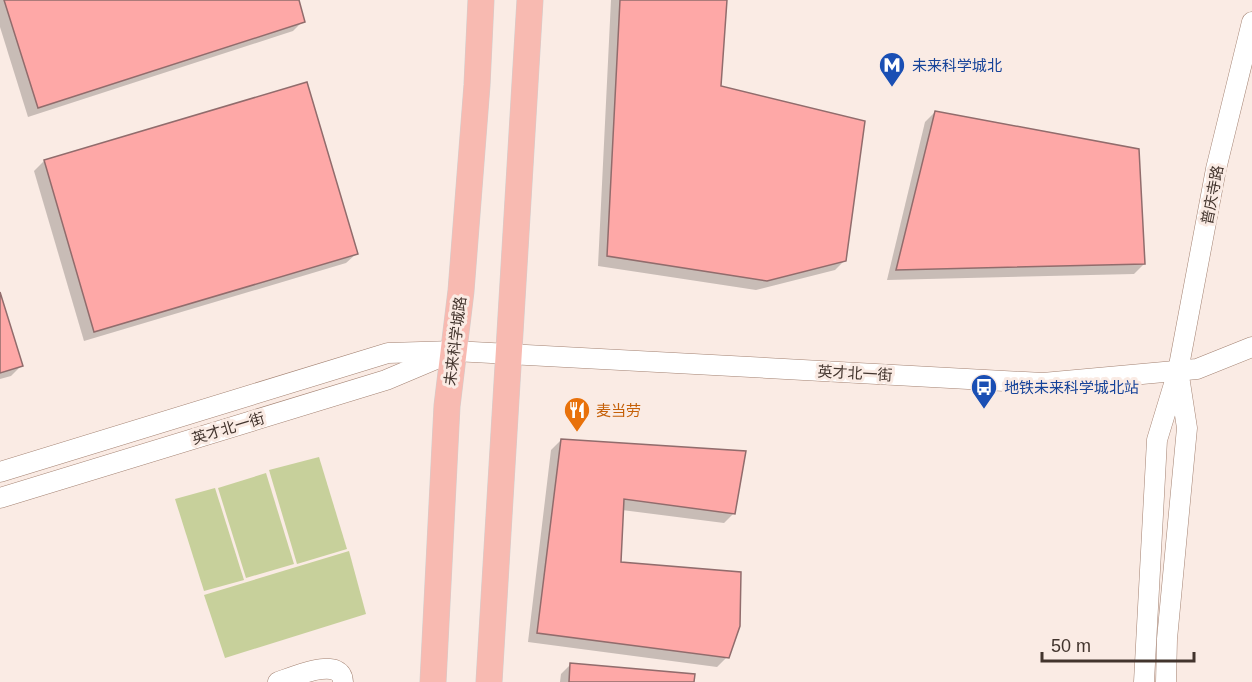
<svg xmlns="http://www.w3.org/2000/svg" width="1252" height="682" viewBox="0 0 1252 682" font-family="Helvetica,'Noto Sans SC',sans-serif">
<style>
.green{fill:#c7d09b}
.shadow{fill:#0003}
.building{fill:#fea8a7;stroke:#916c6c;stroke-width:1.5}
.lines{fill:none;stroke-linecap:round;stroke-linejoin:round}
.minor-casing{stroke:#a38272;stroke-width:21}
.major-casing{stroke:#d2cecd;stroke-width:27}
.minor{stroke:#fff;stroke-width:20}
.major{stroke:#f8bab1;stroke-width:26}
.labels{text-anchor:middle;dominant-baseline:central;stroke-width:6;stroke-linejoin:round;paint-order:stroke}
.transit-label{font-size:15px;fill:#164399;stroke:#faebe4;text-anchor:start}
.street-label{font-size:15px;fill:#42342d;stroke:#faebe4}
.food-label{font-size:15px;fill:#c56008;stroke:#faebe4;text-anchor:start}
</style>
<rect width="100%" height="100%" fill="#faebe4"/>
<g class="green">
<path d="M319 457 347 549 297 564 269 470Z"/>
<path d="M266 473 294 564 246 578 218 488Z"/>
<path d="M215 488 244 580 204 591 175 499Z"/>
<path d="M349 551 366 614 225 658 204 595Z"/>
</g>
<g class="shadow">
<path d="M0 0H297L303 21 293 31 28 117 0 27Z"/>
<path d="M611 0H726L720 87 845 260 835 270 756 290 598 266Z"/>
<path d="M935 112 1144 264 1134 274 887 280 925 122Z"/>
<path d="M44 161 356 254 346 263 84 341 34 171Z"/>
<path d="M0 297 21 366 11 376 0 379Z"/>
<path d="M561 440 734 513 724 523 622 510 619 563 727 657 717 667 528 642 551 450Z"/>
<path d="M571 664 692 682H560L561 674Z"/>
</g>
<g class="building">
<path d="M4 0H299L305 22 38 108Z"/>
<path d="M620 0H727L721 86 865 121 846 261 767 281 607 256Z"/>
<path d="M307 82 358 254 94 332 44 160Z"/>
<path d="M935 111 1139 149 1145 264 896 270Z"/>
<path d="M0 292 23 366 0 373Z"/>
<path d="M561 439 746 451 735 514 624 499 621 562 741 572 740 626 729 658 537 633Z"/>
<path d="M570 663 695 674 694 682H569Z"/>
</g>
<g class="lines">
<g class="minor-casing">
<g id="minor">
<path d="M0 472 388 353 454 351 1043 383 1197 369 1252 347"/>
<path d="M0 498 386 380 443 356"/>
<path d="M278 682C293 677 342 655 343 682"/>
<path d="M1144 682 1157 440 1178 371 1216 169 1252 22"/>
<path d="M1166 682 1167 639 1187 428 1179 376"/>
</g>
</g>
<g class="major-casing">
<g id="major">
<path d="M433 682 447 406 461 291 477 85 481 0"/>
<path d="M489 682 530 0"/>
</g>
</g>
<use href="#minor" class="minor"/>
<use href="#major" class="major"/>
</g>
<defs>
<g id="metro-pin" transform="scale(1.35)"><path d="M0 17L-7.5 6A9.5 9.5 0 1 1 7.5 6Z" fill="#1a4fb4" stroke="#faebe4"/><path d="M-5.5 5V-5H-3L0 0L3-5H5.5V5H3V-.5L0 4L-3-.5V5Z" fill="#fff"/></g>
<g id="bus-pin" transform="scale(1.35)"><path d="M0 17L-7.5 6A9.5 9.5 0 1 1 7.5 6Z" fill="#1a4fb4" stroke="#faebe4"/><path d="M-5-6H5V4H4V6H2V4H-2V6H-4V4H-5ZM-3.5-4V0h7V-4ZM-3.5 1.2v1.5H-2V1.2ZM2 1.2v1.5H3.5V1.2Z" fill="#fff"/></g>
<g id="restaurant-pin" transform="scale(1.35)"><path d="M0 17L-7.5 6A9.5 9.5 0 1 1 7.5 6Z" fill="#e8710a" stroke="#faebe4"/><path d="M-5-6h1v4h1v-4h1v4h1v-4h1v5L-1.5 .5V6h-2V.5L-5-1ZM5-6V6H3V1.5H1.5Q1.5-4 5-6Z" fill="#fff"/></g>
</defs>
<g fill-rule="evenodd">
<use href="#metro-pin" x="892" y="65"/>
<use href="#bus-pin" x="984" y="387"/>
<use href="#restaurant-pin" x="577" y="410"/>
</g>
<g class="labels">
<g class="transit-label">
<text x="912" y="65">未来科学城北</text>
<text x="1004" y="387">地铁未来科学城北站</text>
</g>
<g class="street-label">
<text transform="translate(1212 195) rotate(-79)">普庆寺路</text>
<text transform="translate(455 341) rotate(-83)">未来科学城路</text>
<text transform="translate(855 373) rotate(3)">英才北一街</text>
<text transform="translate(228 428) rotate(-17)">英才北一街</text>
</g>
<g class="food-label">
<text x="596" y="410">麦当劳</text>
</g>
</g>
<path d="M1042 652v9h152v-9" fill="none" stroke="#42342d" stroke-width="3"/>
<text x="1051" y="652" font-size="18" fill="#42342d" stroke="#faebe4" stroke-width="4.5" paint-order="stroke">50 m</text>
</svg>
